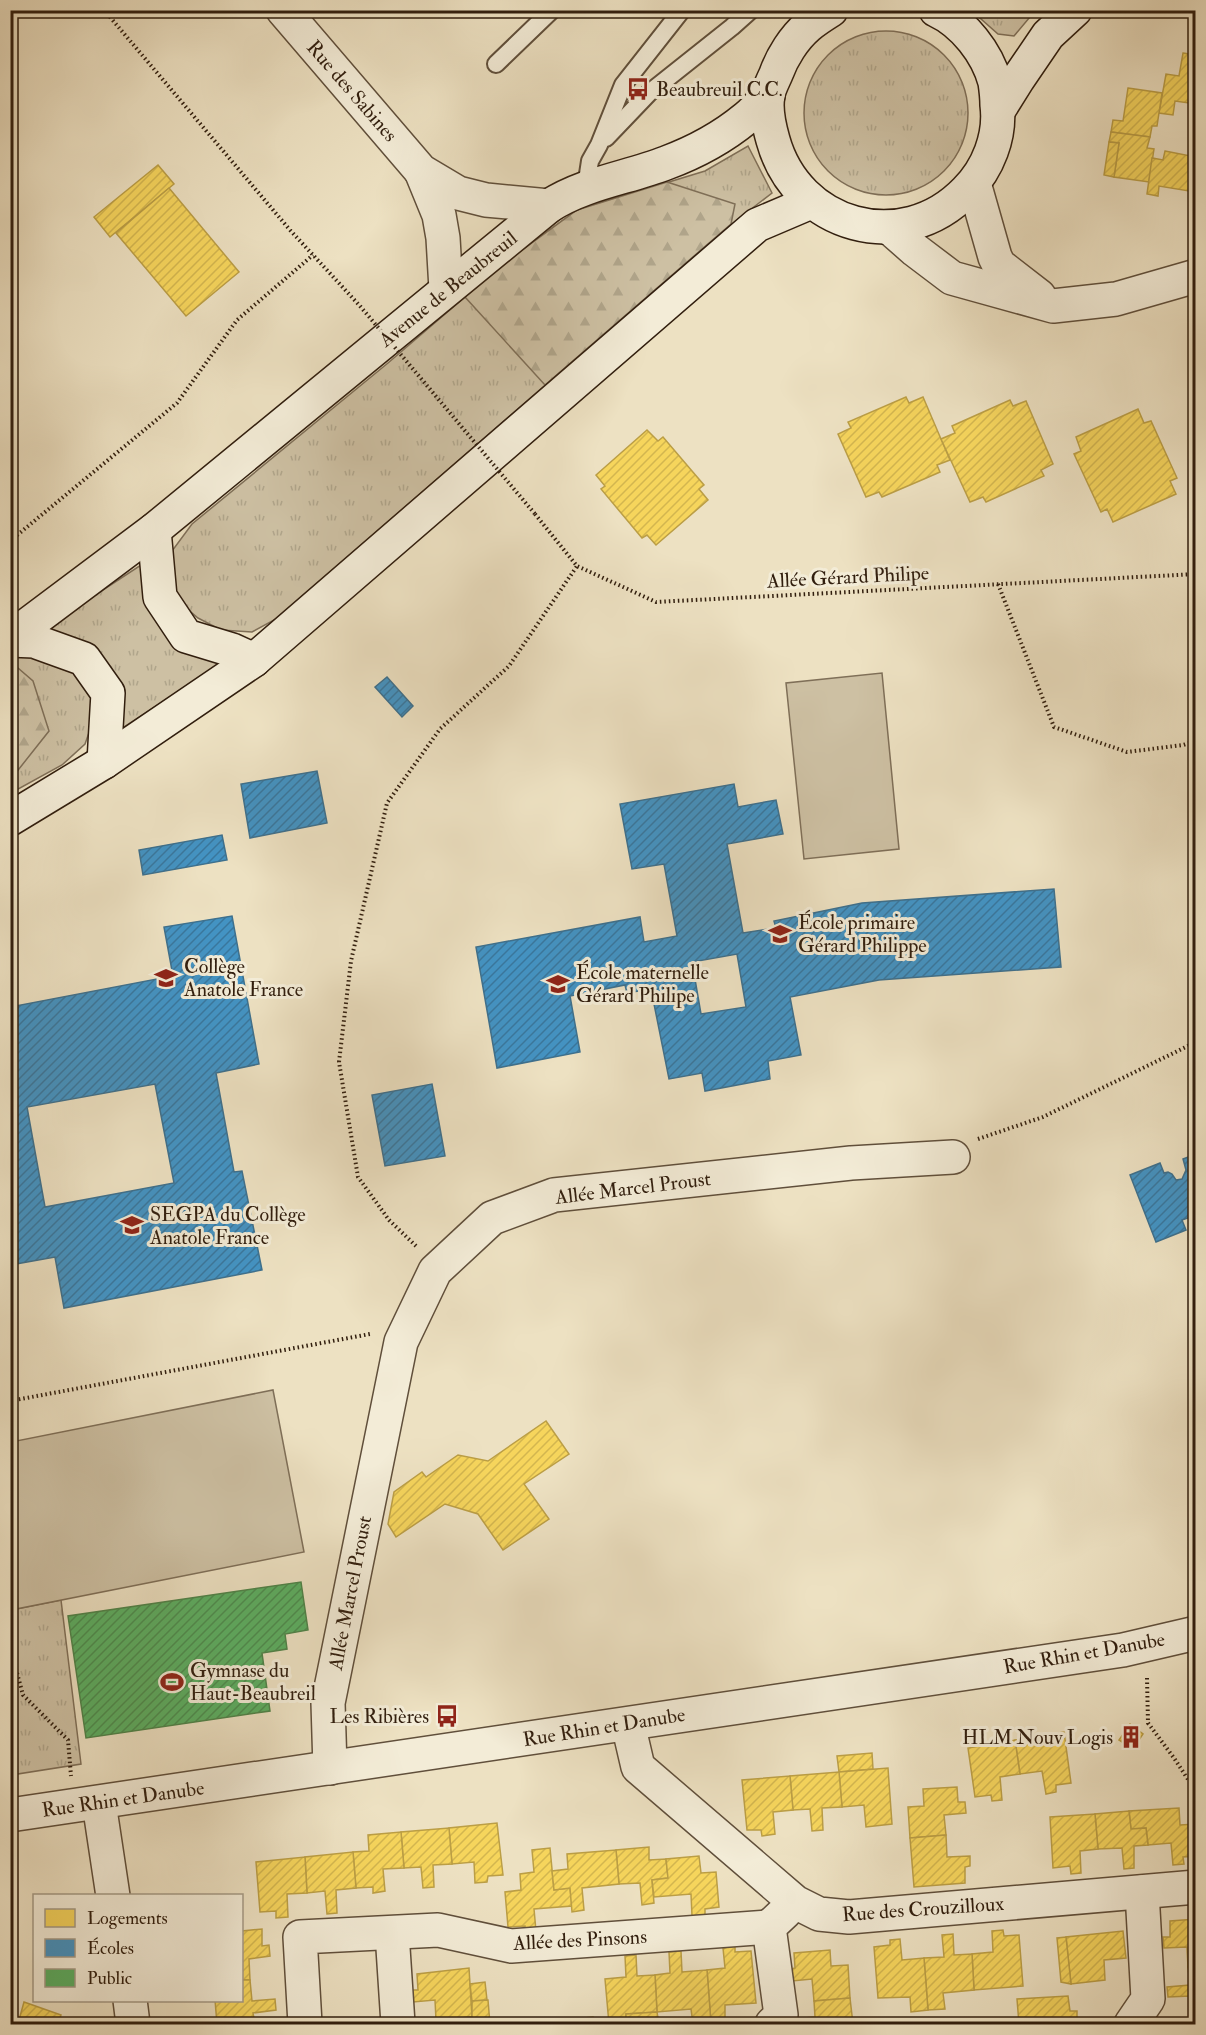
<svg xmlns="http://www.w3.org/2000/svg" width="1206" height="2035" viewBox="0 0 1206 2035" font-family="'IM FELL Double Pica',serif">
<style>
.grass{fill:url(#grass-tufts);stroke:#7f6f58;stroke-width:1.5}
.forest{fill:url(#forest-firs);stroke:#7f6f58;stroke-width:1.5}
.pitch{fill:#cdc0a3;stroke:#7f6f58;stroke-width:1.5}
.homes{fill:url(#homes-hatch);stroke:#bb9e45;stroke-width:1.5}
.schools{fill:url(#schools-hatch);stroke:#3e708d;stroke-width:1.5;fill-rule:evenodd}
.public{fill:url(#public-hatch);stroke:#4e8348;stroke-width:1.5}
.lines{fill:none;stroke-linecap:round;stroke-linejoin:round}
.lane-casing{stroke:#604f3b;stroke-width:20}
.street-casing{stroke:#604f3b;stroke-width:36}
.secondary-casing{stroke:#311e0e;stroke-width:36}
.path{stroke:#311e0e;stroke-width:4;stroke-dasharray:1.5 3;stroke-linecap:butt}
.lane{stroke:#f3ecd7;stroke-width:16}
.street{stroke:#f3ecd7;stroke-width:33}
.secondary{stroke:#f3ecd7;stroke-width:33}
.path-bridge{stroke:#311e0e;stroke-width:4;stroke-dasharray:1.5 3;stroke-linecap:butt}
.labels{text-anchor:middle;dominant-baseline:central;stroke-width:6;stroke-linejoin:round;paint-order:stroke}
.poi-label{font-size:20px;fill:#311e0e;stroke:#f3ecd7;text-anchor:start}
.street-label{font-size:20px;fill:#311e0e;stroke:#f3ecd7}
</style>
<defs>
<pattern id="grass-tufts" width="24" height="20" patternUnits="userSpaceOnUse" patternTransform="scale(1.5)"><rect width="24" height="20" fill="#cdc0a3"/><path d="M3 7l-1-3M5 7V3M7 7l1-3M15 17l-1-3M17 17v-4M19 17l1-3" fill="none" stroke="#b0a58b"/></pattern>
<pattern id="forest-firs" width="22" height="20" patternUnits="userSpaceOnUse" patternTransform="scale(1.5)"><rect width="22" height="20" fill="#cdc0a3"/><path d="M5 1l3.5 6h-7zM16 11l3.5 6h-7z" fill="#b0a58b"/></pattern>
<pattern id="homes-hatch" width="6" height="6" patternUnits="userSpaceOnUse" patternTransform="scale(1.5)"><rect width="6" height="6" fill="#f6d55c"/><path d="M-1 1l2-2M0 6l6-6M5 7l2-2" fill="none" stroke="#d3b64f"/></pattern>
<pattern id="schools-hatch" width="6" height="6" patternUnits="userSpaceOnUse" patternTransform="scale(1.5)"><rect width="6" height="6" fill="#4393c3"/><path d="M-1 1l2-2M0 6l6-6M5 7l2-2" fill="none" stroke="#39779d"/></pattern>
<pattern id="public-hatch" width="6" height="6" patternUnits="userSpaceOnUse" patternTransform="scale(1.5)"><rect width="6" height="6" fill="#5aae61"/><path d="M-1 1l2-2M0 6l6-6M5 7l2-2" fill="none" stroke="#4b8d4e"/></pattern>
</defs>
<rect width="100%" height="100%" fill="#ede1c2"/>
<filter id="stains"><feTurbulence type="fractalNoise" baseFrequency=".00333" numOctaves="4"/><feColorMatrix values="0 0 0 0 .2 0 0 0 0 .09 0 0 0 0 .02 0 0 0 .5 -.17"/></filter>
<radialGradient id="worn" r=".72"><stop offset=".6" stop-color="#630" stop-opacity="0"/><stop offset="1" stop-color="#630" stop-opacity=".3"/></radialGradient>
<g class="grass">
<path d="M972 11H1035L1014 36 998 34Z"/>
<circle cx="886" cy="113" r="82"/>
<path d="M748 146 772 193 724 230 276 619 252 632 221 630 198 618 178 601 169 578 172 551 192 524 388 363 507 261 577 210 705 171Z"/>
<path d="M144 563 222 663 115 733 45 628Z"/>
<path d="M22 655 51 657 85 679 93 704 91 727 85 744 62 765 11 793V662Z"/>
<path d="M61 1600 81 1764 11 1775V1610Z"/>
</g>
<g class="forest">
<path d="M667 182 735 204 731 224 545 385 465 297 507 261 577 210Z"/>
<path d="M11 662 33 681 49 731 11 779Z"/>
</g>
<g class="pitch">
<path d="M882 673 899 849 804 859 786 683Z"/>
<path d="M273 1390 304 1552 11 1610V1442Z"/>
</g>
<g class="homes">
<path d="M1183 53 1196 55V104L1175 101 1173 115 1159 113 1166 74 1179 76Z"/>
<path d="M1128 88 1162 93 1157 126H1152L1150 137 1111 132 1113 120 1123 121Z"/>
<path d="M1111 132 1150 137 1147 148 1154 149 1149 182 1114 177 1119 143 1109 142Z"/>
<path d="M1109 142 1119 143 1114 177 1104 175Z"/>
<path d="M1165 151 1196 157V184L1191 183 1189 191 1159 186 1158 196 1147 194 1152 158 1163 160Z"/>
<path d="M158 165 174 184 110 237 94 217Z"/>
<path d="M169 188 239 272 186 316 116 233Z"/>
<path d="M906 397 909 403 923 397 950 460 937 465 940 472 924 479 882 497 879 492 866 497 838 434 851 428 848 422Z"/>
<path d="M1010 400 1013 406 1026 401 1053 464 1041 470 1044 476 986 502 983 497 970 502 941 439 955 433 952 426Z"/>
<path d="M1138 409 1144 423 1151 421 1177 478 1170 481 1176 494 1113 522 1107 509 1101 512 1074 454 1081 451 1076 437Z"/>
<path d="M647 430 658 441 663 437 692 471 704 485 699 489 708 500 656 545 647 535 642 538 601 489 605 486 596 475Z"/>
<path d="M546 1421 569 1454 524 1484 549 1519 503 1550 478 1514 445 1504 396 1537 388 1524 394 1492 422 1472 426 1477 458 1455 488 1461Z"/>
<path d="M1130 1724 1143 1734 1133 1749 1119 1740Z"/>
<path d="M1064 1732 1071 1783 1056 1785V1792L1046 1794 1042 1771 1020 1774 1015 1740Z"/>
<path d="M1015 1740 1020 1774 1000 1777 1002 1800 992 1801 991 1795 975 1797 968 1748Z"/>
<path d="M872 1753 873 1769 839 1772 837 1756Z"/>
<path d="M888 1768 892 1824 866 1827 864 1805 842 1807 839 1772Z"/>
<path d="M839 1772 842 1807 822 1808 823 1830 812 1831 810 1809 793 1810 790 1776Z"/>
<path d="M790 1776 793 1810 773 1812 775 1834 762 1836 761 1830H747L742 1780Z"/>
<path d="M957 1787 958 1802H965L966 1813 944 1815 946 1835 910 1838 908 1807 924 1806 923 1789Z"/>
<path d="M1179 1808 1180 1825 1196 1824V1856L1183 1857 1184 1864 1173 1865 1171 1843 1148 1845 1146 1828 1131 1829 1129 1811Z"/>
<path d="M1129 1811 1131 1829 1146 1828 1148 1845 1134 1846V1868L1124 1869 1122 1848 1098 1849 1095 1814Z"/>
<path d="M1095 1814 1098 1849 1080 1851 1081 1873 1071 1874 1070 1866 1053 1868 1050 1817Z"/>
<path d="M497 1823 503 1875 488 1876 487 1882 475 1883 474 1862 452 1864 449 1828Z"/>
<path d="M449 1828 452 1864 433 1865 434 1887 423 1888 421 1867 404 1868 401 1832Z"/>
<path d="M401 1832 404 1868 383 1869 385 1891 373 1893V1887L356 1888 353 1852 369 1851 368 1835Z"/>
<path d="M946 1835 947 1857 970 1856V1866L965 1867V1883L914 1887 910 1838Z"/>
<path d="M649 1847V1860L666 1859 668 1878 652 1880 654 1903 642 1905 640 1883 619 1884 616 1850Z"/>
<path d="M550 1848 554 1890 570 1888 572 1906 534 1909 536 1931 525 1932V1926L508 1927 505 1892 521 1890 520 1874 534 1872 532 1850Z"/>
<path d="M616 1850 619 1884 582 1888 584 1910 572 1912 570 1888 554 1890 552 1871 568 1869 567 1854Z"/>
<path d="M353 1852 356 1888 336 1890 337 1913 327 1914 325 1891 307 1893 305 1857Z"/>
<path d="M699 1856 701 1873 716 1872 719 1907 705 1909V1915L692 1916 691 1894 654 1897 652 1880 668 1878 666 1859Z"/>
<path d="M305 1857 307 1893 287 1894 288 1917 276 1918V1911L260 1912 256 1862Z"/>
<path d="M1196 1919V1966L1188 1967 1187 1947 1164 1948 1163 1937H1170V1921Z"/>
<path d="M262 1929V1946L269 1945 270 1956 249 1959 250 1980H242V1931Z"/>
<path d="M1003 1930 1004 1936 1019 1935 1023 1986 974 1990 972 1954 993 1952 992 1931Z"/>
<path d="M1123 1931 1126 1958 1104 1960 1105 1980 1071 1984 1066 1937Z"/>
<path d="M953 1934 954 1955 972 1954 974 1990 943 1993 945 2009 928 2010 924 1958 944 1957 942 1935Z"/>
<path d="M1066 1937 1071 1984 1061 1982 1057 1938Z"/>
<path d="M900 1939 902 1960 924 1958 928 2010 911 2012 910 1997 878 1998 874 1947 890 1945V1940Z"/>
<path d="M735 1946V1952L751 1951 756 2003 725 2005V2022L711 2023 707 1970 725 1968 723 1948Z"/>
<path d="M830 1950 831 1966 848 1965 850 1998 814 2001 812 1979 792 1981 791 1969 795 1968 794 1953Z"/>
<path d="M681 1951 682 1972 707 1970 711 2023 693 2024 691 2009 657 2012 655 1975 670 1973 669 1952Z"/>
<path d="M636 1955 637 1976 655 1975 657 2012 626 2014V2024H609L605 1979 626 1977 625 1956Z"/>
<path d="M1196 1966V2016L1192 2017 1191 1996 1168 1997 1167 1987 1190 1985 1188 1967Z"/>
<path d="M469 1968 472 2017 436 2020 435 2000 413 2002 412 1990H418L417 1974Z"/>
<path d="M242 1980H250L252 2001 275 1999 276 2010 253 2013 255 2024H217L215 2000H242Z"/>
<path d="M485 1982 487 2000 472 2001 470 1984Z"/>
<path d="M1068 1996 1070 2011H1077V2022L1019 2024 1017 1999Z"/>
<path d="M850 1998 853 2024H796L795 2019 815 2017 814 2001Z"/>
<path d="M488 2000 490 2024H437L436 2020 472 2017V2001Z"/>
<path d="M24 2002 61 2015 58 2024H14L16 2019 19 2020Z"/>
<path d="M657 2012 659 2024H626V2014Z"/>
<path d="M593 2017 594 2024H555V2021Z"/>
</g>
<g class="schools">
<path d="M387 677 413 706 402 717 375 687Z"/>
<path d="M317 771 327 823 250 838 241 784Z"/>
<path d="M734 784 738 807 776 800 783 834 727 844 743 933 776 928 774 921 862 903 1054 889 1061 967 879 980 790 997 801 1055 768 1061 770 1079 705 1091 702 1073 669 1079 651 989 627 993 625 985 570 996 580 1052 497 1068 476 947 640 917 644 942 677 936 664 864 632 869 620 804ZM737 954 746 1007 701 1014 692 962Z"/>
<path d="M222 835 227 860 143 875 139 850Z"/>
<path d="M232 916 259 1064 216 1073 234 1172 242 1171 262 1270 64 1308 55 1257 10 1265V1007L173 976 164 927ZM155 1084 174 1183 45 1207 27 1107Z"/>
<path d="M432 1084 445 1156 385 1166 372 1095Z"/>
<path d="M1196 1154V1215L1182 1220 1186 1230 1156 1242 1130 1175 1160 1163 1164 1173 1168 1172 1172 1174 1176 1180 1182 1179 1186 1170 1183 1159Z"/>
</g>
<path class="public" d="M301 1582 308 1630 285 1634 287 1649 262 1653 270 1711 86 1738 68 1616Z"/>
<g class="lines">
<g class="lane-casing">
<g id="lane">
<path d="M496 64 552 10"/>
<path d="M606 138 649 93 732 27 751 10"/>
<path d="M586 187 590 161 599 145 623 85 682 10"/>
</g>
</g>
<g class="street-casing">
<g id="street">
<path d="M283 10 421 171 458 193 486 200 549 206"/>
<path d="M421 171 439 215 443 238 446 289"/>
<path d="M974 183 995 257 999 265 1039 296"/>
<path d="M890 228 915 250 952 278 1053 306 1116 299 1196 276"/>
<path d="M628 1724 638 1767 795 1902 819 1914 849 1917 1196 1887"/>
<path d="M330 1768 328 1703 401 1342 435 1271 492 1218 554 1195 851 1163 953 1157"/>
<path d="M99 1803 113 1896"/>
<path d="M10 1815 1123 1650 1196 1633"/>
<path d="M392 1933 398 2024"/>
<path d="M130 2000 133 2024"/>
<path d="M305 2024 300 1937 438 1930 511 1946 769 1927"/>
<path d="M772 2024 781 2015 769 1927 785 1912"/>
<path d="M1131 2024 1148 1999 1142 1892"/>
</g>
</g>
<g class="secondary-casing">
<g id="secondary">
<path d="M831 10C823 15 815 20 808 26 794 38 782 57 776 74 773 81 769 88 768 95 765 110 769 126 773 140 797 227 902 257 966 191 988 169 1001 136 997 105 997 97 996 89 995 82 987 53 964 23 936 10"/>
<path d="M998 111 1018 79 1048 35 1075 10"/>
<path d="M154 530 160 597 186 636 232 650 254 660"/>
<path d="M10 638 154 530 549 206C585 183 627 178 666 163 693 153 723 137 746 118 754 112 761 103 768 95"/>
<path d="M10 640 34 641 84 659 108 693 104 762"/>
<path d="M10 819 104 762 254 660 757 225 811 202"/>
</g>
</g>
<g class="path">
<path d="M104 10 290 230 360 306"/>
<path d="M535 514 577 566 656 602 1196 574"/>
<path d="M10 541 177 403 237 320 313 255"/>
<path d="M998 584 1054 727 1127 752 1183 745 1196 741"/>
<path d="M978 1139 1043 1117 1196 1042"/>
<path d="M416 1246 389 1220 358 1177 339 1062 351 961 387 803 440 729 509 666 577 566"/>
<path d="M10 1401 370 1334"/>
<path d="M10 1647 23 1695 68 1740 71 1776"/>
<path d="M1147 1678 1148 1723 1174 1758 1191 1784 1196 1797"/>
</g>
<use href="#lane" class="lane"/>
<use href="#street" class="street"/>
<use href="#secondary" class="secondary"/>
<path class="path-bridge" d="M360 306 535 514"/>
</g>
<defs>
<g id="bus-bare" transform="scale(1.8)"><path d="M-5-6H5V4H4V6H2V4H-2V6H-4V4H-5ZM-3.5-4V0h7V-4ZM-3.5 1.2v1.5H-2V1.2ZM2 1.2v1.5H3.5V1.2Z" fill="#8f2418" stroke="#f3ecd7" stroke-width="2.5" paint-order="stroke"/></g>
<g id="school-bare" transform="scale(1.8)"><path d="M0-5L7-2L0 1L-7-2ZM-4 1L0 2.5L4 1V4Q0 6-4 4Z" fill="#8f2418" stroke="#f3ecd7" stroke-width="2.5" paint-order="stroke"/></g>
<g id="stadium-bare" transform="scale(1.8)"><path d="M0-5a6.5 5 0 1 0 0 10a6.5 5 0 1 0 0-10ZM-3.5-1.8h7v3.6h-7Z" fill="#8f2418" stroke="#f3ecd7" stroke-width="2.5" paint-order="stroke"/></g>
<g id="building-bare" transform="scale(1.8)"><path d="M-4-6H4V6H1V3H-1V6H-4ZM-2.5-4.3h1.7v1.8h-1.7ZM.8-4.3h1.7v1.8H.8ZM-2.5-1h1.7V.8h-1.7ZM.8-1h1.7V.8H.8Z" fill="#8f2418" stroke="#f3ecd7" stroke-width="2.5" paint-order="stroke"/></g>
</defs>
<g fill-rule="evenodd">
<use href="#bus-bare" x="638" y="89"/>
<use href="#school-bare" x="780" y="934"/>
<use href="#school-bare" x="166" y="978"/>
<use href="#school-bare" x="558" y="984"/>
<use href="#school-bare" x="132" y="1225"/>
<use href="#stadium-bare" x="172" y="1682"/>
<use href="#bus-bare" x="447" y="1716"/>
<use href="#building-bare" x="1131" y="1737"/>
</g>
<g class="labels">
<g class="poi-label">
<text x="656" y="89">Beaubreuil C.C.</text>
<text x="798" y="922">École primaire<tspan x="798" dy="23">Gérard Philippe</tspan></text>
<text x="184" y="966">Collège<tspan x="184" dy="23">Anatole France</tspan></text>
<text x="576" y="972">École maternelle<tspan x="576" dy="23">Gérard Philipe</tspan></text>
<text x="150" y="1214">SEGPA du Collège<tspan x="150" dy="23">Anatole France</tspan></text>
<text x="190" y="1670">Gymnase du<tspan x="190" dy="23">Haut-Beaubreil</tspan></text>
<text x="429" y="1716" text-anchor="end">Les Ribières</text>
<text x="1113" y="1737" text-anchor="end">HLM Nouv Logis</text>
</g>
<g class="street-label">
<text transform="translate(352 91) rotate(49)">Rue des Sabines</text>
<text transform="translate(448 289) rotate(-39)">Avenue de Beaubreuil</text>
<text transform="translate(848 577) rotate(-3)">Allée Gérard Philipe</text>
<text transform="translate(633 1188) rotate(-7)">Allée Marcel Proust</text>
<text transform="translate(350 1593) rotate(-79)">Allée Marcel Proust</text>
<text transform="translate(1084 1653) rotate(-10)">Rue Rhin et Danube</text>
<text transform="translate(604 1727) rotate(-9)">Rue Rhin et Danube</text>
<text transform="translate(123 1799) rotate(-8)">Rue Rhin et Danube</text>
<text transform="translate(923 1909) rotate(-4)">Rue des Crouzilloux</text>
<text transform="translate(580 1940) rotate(-3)">Allée des Pinsons</text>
</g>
</g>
<rect width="1206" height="2035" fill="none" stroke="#ede1c2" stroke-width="36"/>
<rect x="12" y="12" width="1182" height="2011" fill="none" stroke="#311e0e" stroke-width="3"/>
<rect x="18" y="18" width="1170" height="1999" fill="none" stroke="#311e0e" stroke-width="1.5"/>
<rect x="33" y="1894" width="210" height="108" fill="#f3ecd7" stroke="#a59a87" stroke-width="1.5"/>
<rect x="45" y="1909" width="30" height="18" fill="#f6d55c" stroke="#a59a87" stroke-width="1.5"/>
<text x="87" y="1924" font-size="18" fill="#311e0e">Logements</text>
<rect x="45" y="1939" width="30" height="18" fill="#4393c3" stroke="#a59a87" stroke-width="1.5"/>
<text x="87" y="1954" font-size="18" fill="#311e0e">Écoles</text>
<rect x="45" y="1969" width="30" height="18" fill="#5aae61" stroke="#a59a87" stroke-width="1.5"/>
<text x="87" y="1984" font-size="18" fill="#311e0e">Public</text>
<rect width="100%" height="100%" filter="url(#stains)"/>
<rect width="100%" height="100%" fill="url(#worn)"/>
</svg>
